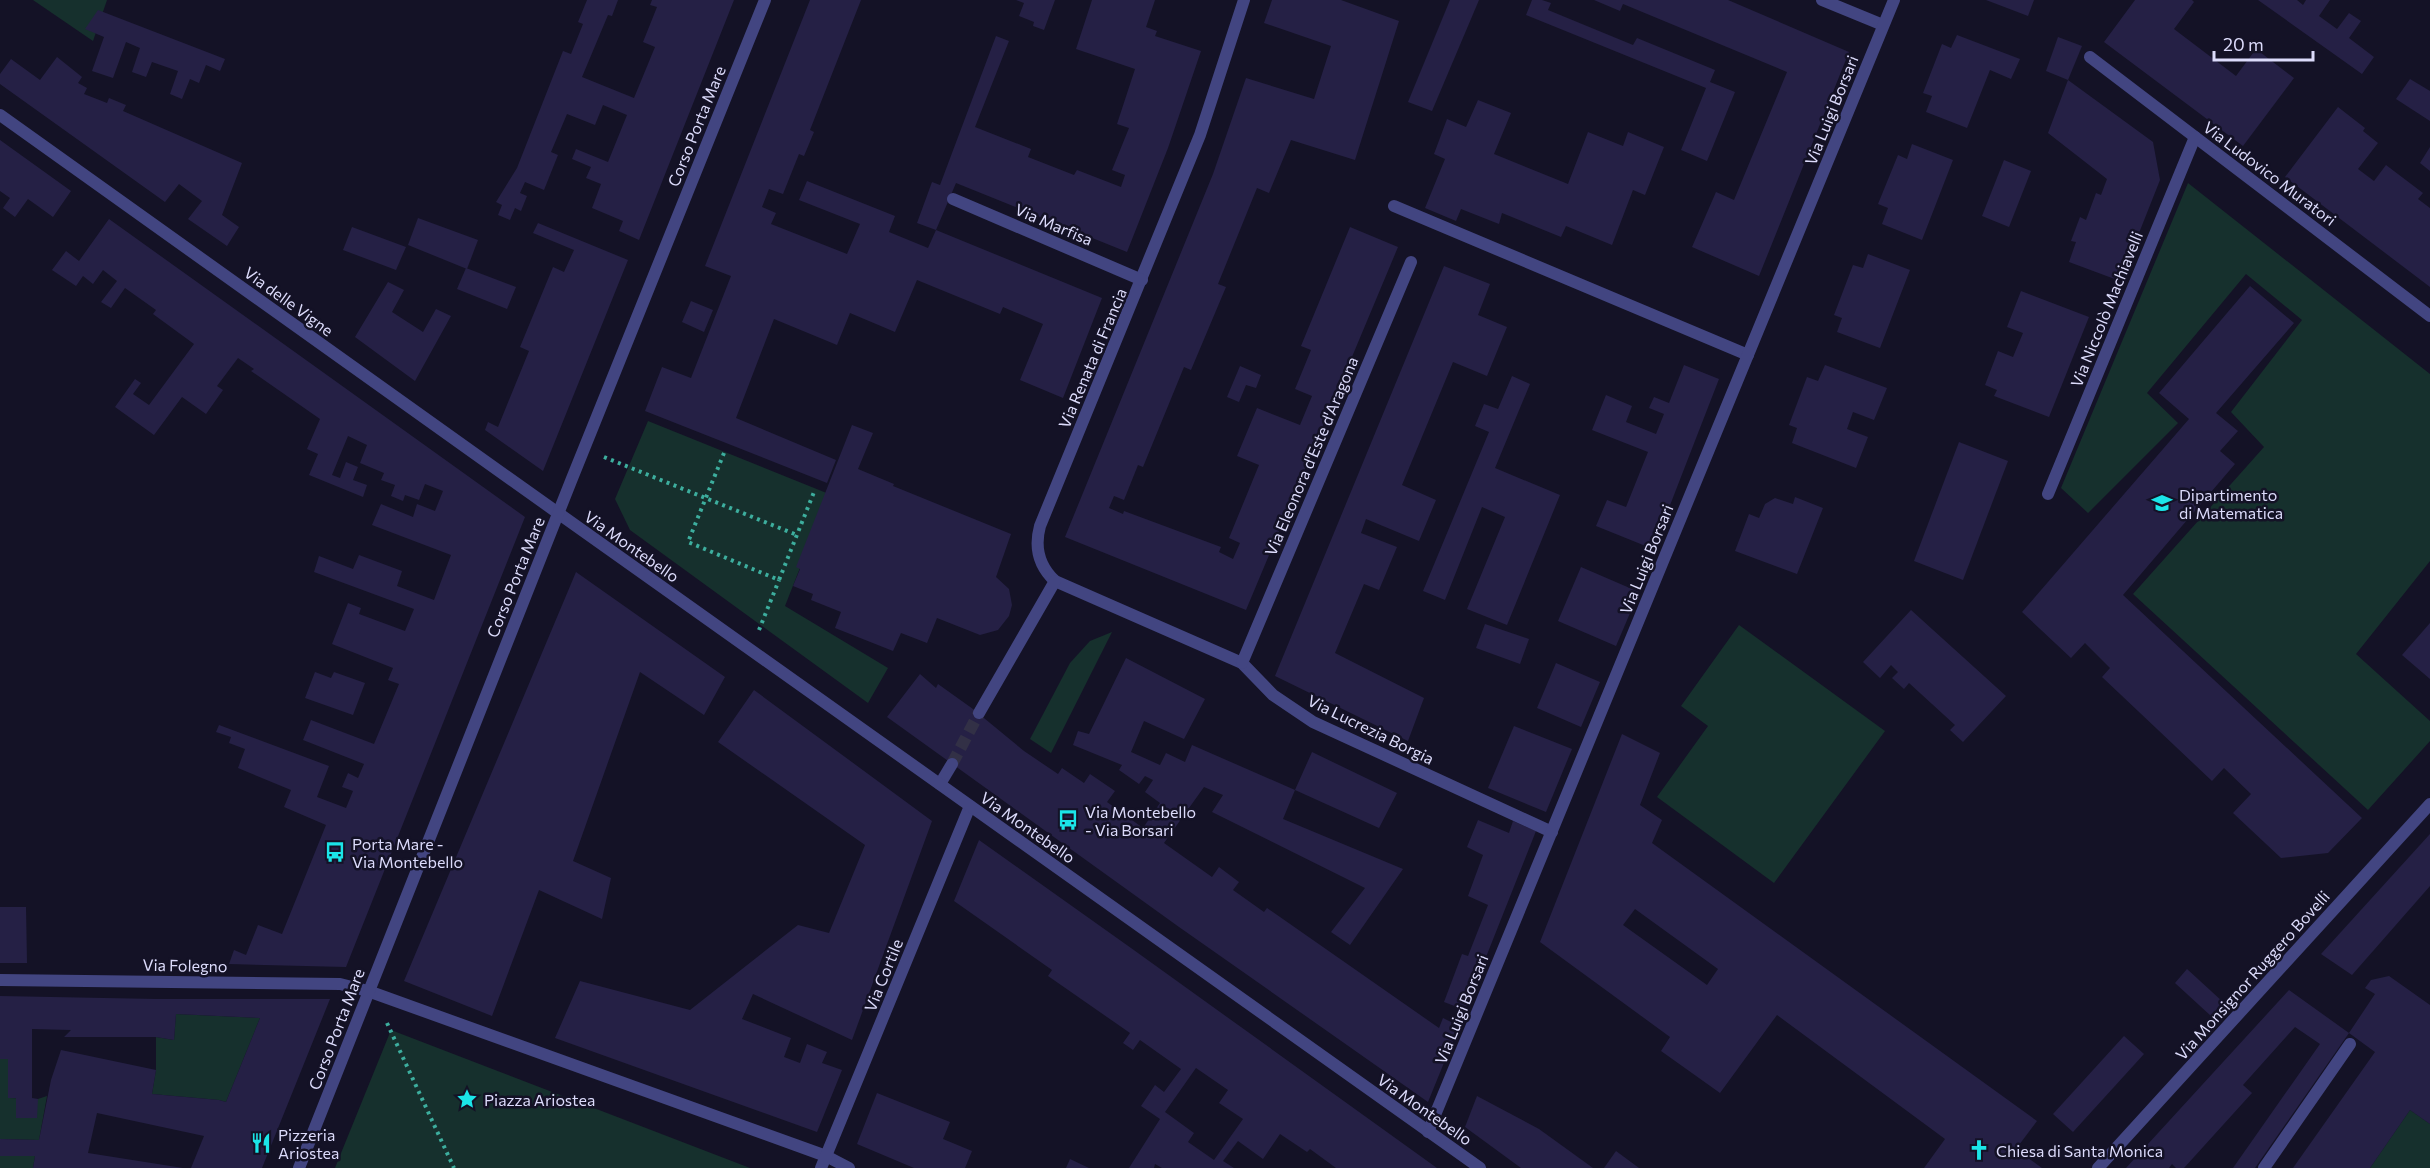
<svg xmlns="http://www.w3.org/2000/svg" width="2430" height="1168" viewBox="0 0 2430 1168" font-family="Commissioner,sans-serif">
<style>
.green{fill:#16302d}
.building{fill:#252045;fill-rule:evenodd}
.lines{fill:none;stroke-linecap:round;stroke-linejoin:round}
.minor-tunnel{stroke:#323046;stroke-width:12;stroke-dasharray:12 6;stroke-linecap:butt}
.path{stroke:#3dae9e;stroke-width:4;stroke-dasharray:3 4.5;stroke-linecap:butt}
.minor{stroke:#424581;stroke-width:12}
.tertiary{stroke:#424581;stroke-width:12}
.labels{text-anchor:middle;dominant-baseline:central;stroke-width:5;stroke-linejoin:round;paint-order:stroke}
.street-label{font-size:16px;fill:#dcdbfb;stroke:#141226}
.poi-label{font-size:16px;fill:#dcdbfb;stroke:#141226;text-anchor:start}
</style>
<rect width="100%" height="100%" fill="#141226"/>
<g class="green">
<path d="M33 0H107L93 41Z"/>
<path d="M2188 183 2430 374V561L2356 654 2430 721V741L2368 810 2133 594 2264 447 2231 412 2302 320 2246 274 2147 393 2178 423 2088 513 2061 488Z"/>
<path d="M648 421 829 494 785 606 888 668 868 703 630 530 615 499Z"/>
<path d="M1739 625 1885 731 1774 883 1657 797 1708 726 1681 706Z"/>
<path d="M1112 632 1051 753 1030 739 1070 663 1090 641Z"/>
<path d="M176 1014 260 1018 226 1102 219 1100 152 1094 156 1070V1037L174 1040Z"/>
<path d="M391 1030 750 1168H335Z"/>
<path d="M0 1059H8L9 1098 38 1099 47 1096 39 1140 0 1139Z"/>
<path d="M2410 1110 2430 1124V1168H2370Z"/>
<path d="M0 1156H35L33 1168H0Z"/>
</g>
<g class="building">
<path d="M587 0H618L612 16 608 15 582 77 634 98 655 47 643 42 657 7 650 5 652 0H734L639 240 619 231 623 221 592 208 601 184 586 178 591 167 572 159 576 149 608 162 627 115 603 105 595 125 567 114 551 152 558 155 544 190 525 182 520 193 527 196 521 211 515 208 510 220 498 215 502 205 496 202 517 168 563 51 571 54 583 24 578 22Z"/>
<path d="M810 0H861L810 130 814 132 804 156 799 154 783 194 769 189 762 207 776 213 771 224 847 254 860 224 799 200 807 181 895 216 889 232 928 248 936 230 1102 298 1063 398 1020 380 1043 324 1003 307 1000 314 917 280 895 332 850 313 837 345 774 319 736 418 836 460 827 483 645 411 662 367 691 378 731 276 705 266Z"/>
<path d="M1016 0H1055L1044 30 1033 26 1034 22 1019 16 1024 3Z"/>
<path d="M1092 0H1155L1146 27 1157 31 1155 36 1201 51 1168 148 1127 252 956 183 936 230 917 223 932 182 940 185 996 36 1009 41 975 127 1031 149 1028 157 1074 175 1077 170 1121 187 1125 175 1112 170 1129 128 1117 124 1135 69 1076 49Z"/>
<path d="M1272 0H1341L1399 21 1355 160 1291 140 1269 193 1257 188 1218 284 1226 287 1191 370 1184 367 1143 467 1138 465 1124 500 1114 496 1109 508 1123 514 1124 511 1221 547 1219 552 1233 559 1240 543 1229 538 1259 465 1237 456 1257 408 1300 425 1312 396 1295 389 1311 350 1301 346 1350 227 1398 247 1246 610 1065 537 1213 174 1246 78 1314 99 1331 46 1264 23Z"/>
<path d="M1450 0H1479L1432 111 1408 102Z"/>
<path d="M1532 0H1542L1551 3 1548 10 1633 45 1637 38 1715 70 1710 82 1735 92 1707 161 1681 150 1706 88 1526 15Z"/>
<path d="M1594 0H1728L1849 52 1759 276 1692 247 1716 192 1734 200 1787 72 1623 4 1620 11Z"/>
<path d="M1986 0H2034L2028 16Z"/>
<path d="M2135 0H2192L2194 2 2174 29 2236 76 2256 49 2294 78 2243 146 2104 42Z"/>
<path d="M2258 0H2297L2303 5 2306 0H2330L2319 16 2337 29 2349 13 2361 21 2349 38 2374 57 2362 74Z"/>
<path d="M98 10 225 59 220 71 206 65 199 83 190 79 182 99 170 94 178 71 152 62 146 77 132 72 140 48 126 42 113 78 92 71 104 37 85 29Z"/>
<path d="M1957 35 2020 59 2011 79 1990 70 1967 128 1926 112 1932 96 1923 93 1942 44 1951 48Z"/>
<path d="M2058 37 2082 46 2068 80 2046 71Z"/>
<path d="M57 57 82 77 78 83 87 88 84 94 107 103 109 98 126 105 123 111 242 163 222 215 239 227 227 246 188 219 202 201 179 184 165 202 0 84V74L11 59 40 80Z"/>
<path d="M2410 79 2430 91V121L2396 99Z"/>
<path d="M2068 80 2153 142 2160 180 2120 281 2069 262 2076 242 2071 241 2080 217 2086 220 2096 193 2101 195 2107 179 2048 133Z"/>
<path d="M1478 100 1511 113 1494 154 1568 184 1588 132 1623 146 1628 132 1664 147 1645 195 1633 190 1612 245 1566 226 1561 237 1502 213 1499 224 1461 209 1456 221 1425 208 1445 159 1434 154 1447 119 1466 127Z"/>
<path d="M2338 107 2365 128 2363 131 2378 143 2358 169 2374 181 2386 165 2423 193 2418 199 2430 208V287L2285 177Z"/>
<path d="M0 140 71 191 53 217 28 199 15 217 3 208 10 198 0 191Z"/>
<path d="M1912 144 1953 160 1922 240 1882 224 1888 208 1878 204 1898 155 1907 159Z"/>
<path d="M2430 147V171L2420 163Z"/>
<path d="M2004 160 2031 171 2009 227 1982 216Z"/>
<path d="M418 218 478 240 467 269 408 245Z"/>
<path d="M109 219 525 517 346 967 229 964 234 950 246 955 258 925 282 934 326 825 284 807 291 790 238 768 245 749 229 743 231 737 216 732 219 725 329 766 317 797 346 808 353 791 342 787 348 773 358 778 364 764 303 740 311 720 374 744 399 684 388 680 393 668 332 644 348 603 361 608 359 614 405 631 414 609 314 572 319 556 353 569 359 555 402 571 397 586 434 600 451 555 372 525 381 504 413 517 417 504 435 511 443 491 425 484 419 500 405 495 403 501 391 496 395 485 381 480 384 473 360 463 367 445 348 436 332 475 340 478 346 462 358 467 353 480 367 485 363 497 309 475 318 454 307 449 320 419 251 371 254 369 238 358 217 386 223 390 206 414 182 397 154 435 115 407 135 379 141 383 133 394 149 405 194 344 153 314 156 310 125 288 111 308 101 302 117 281 103 270 93 284 83 276 76 286 52 270 66 251 79 261Z"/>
<path d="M538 223 628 260 543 471 485 430 488 422 498 427 529 351 520 347 553 267 564 272 574 250 533 233Z"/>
<path d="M352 227 406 247 396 270 343 250Z"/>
<path d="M1868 254 1910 270 1880 348 1837 332 1842 318 1834 315 1853 265 1863 268Z"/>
<path d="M1444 266 1490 284 1478 315 1507 327 1487 376 1453 362 1402 485 1436 500 1419 541 1366 519 1361 533 1397 547 1379 590 1364 584 1335 653 1424 698 1408 741 1275 676Z"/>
<path d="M466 268 516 287 507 309 457 289Z"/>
<path d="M388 282 404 290 392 312 423 332 436 309 451 316 415 381 355 337Z"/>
<path d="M2250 286 2294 323 2216 413 2238 431 2220 451 2235 464 2123 595 2362 818 2328 853 2281 858 2233 813 2251 794 2224 768 2212 781 2102 677 2110 668 2085 643 2071 658 2022 612 2189 419 2159 393Z"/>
<path d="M2021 291 2089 317 2049 417 1994 396 1997 390 1985 385 1998 351 2013 357 2023 333 2007 327Z"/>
<path d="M691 301 713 310 704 332 682 322Z"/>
<path d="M1684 365 1719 379 1653 549 1596 526 1607 500 1626 507 1648 452 1592 430 1606 395 1632 406 1626 422 1656 434 1664 414 1649 408 1654 397 1669 403Z"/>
<path d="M1825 365 1887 388 1874 420 1853 412 1847 429 1868 437 1856 468 1792 443 1797 428 1789 425 1807 377 1818 381Z"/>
<path d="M1240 366 1261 375 1256 388 1246 385 1239 402 1227 397Z"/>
<path d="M1512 376 1530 384 1495 468 1560 495 1507 625 1467 609 1505 517 1482 507 1445 600 1423 591 1489 432 1475 426 1484 404 1498 409Z"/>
<path d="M852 425 873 433 858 469 894 484 893 486 1011 534 996 577 1009 589 1012 605 1009 616 998 630 980 635 937 618 927 643 901 633 893 651 835 628 841 612 811 600 813 594 793 586 800 569 796 567Z"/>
<path d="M1959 442 2008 461 1963 580 1914 561Z"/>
<path d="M1795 497 1823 508 1797 574 1735 551 1749 514 1759 518 1765 504 1775 498 1793 504Z"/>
<path d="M1581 567 1639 592 1616 646 1558 621Z"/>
<path d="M576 572 725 677 704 715 640 672 573 861 611 878 602 919 539 890 492 1016 404 981Z"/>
<path d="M1911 610 2006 696 1963 742 1950 730 1955 725 1909 683 1904 689 1892 678 1898 672 1891 665 1880 678 1863 662Z"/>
<path d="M2430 623V679L2402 655Z"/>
<path d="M1485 624 1529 639 1520 664 1476 648Z"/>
<path d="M1126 658 1205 699 1184 739 1144 721 1131 752 1160 765 1166 753 1185 762 1192 745 1295 790 1312 752 1397 793 1379 828 1295 790 1283 819 1403 869 1350 945 1331 932 1365 888 1212 812 1223 795 1204 787 1164 843 1212 877 1219 867 1239 882 1233 890 1264 912 1267 908 1439 1028 1443 1018 1459 1026 1428 1102 1179 927 887 717 920 674 936 688 938 684 973 709 1024 751 1058 774 1062 768 1084 783 1090 774 1115 791 1107 802 1143 828 1160 803 1145 792 1153 780 1145 776 1139 784 1119 770 1122 765 1073 745 1078 731 1089 734Z"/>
<path d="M1556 663 1600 682 1581 727 1537 708Z"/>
<path d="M315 672 331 678 334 672 365 683 353 715 305 698Z"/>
<path d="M754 690 932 821 852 1040 753 994 742 1019 791 1038 784 1057 800 1063 807 1044 827 1052 822 1063 842 1070 817 1132 555 1038 580 981 690 1010 798 925 829 933 865 845 718 742Z"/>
<path d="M1514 726 1572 749 1546 812 1488 788Z"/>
<path d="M1622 734 1660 753 1640 805 1662 820 1652 843 2037 1121 2016 1149 2042 1168H1924L1945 1139 1777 1015 1720 1093 1661 1051 1670 1037 1540 942ZM1635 909 1718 969 1707 985 1623 925Z"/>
<path d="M1478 820 1509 833 1513 821 1536 831 1465 1010 1444 1002 1462 954 1468 956 1488 905 1468 896 1483 855 1467 847Z"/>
<path d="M2430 834V886L2352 975 2321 954Z"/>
<path d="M979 840 1131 948 1437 1168H1336L1310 1149 1307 1152 1280 1134 1263 1159 1238 1141 1223 1161 1234 1168H1162L1155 1164 1154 1168H1129L1160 1119 1141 1106 1155 1085 1164 1092 1181 1069 1140 1040 1133 1050 1123 1043 1130 1033 1048 976 1052 970 954 901ZM1196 1068 1228 1090 1219 1103 1243 1119 1214 1160 1188 1142 1194 1133 1165 1112Z"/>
<path d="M0 907H26L27 963H0Z"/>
<path d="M2187 969 2223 1002 2211 1016 2175 983Z"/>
<path d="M2389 976 2430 1005V1124L2410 1110 2370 1168H2293L2375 1052 2349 1033 2375 994 2365 988 2371 980Z"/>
<path d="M2289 990 2349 1033 2255 1168H2233L2320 1044 2295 1027 2243 1085 2252 1093 2184 1168H2176L2172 1164 2169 1168H2126Z"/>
<path d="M0 996 157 999H330L262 1168H191L204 1136 97 1113 88 1153 183 1168H33L35 1156H0V1139L39 1140 51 1080 61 1050 156 1070 152 1094 219 1100 226 1102 260 1018 176 1014 174 1040 156 1037H64L71 1030 32 1029V1098L38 1099 37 1118H16V1098H8V1059H0Z"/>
<path d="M2124 1036 2144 1054 2073 1132 2053 1114Z"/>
<path d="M877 1093 950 1122 943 1139 972 1151 965 1168H914L857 1144Z"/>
<path d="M1477 1096 1539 1129 1593 1168H1521L1465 1127Z"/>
<path d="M1616 1151 1639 1168H1604Z"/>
<path d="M1070 1159 1089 1168H1066Z"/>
</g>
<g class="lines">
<path class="minor-tunnel" d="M952 764 979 713"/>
<g class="path">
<path d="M724 453 688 542 779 580 814 492"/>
<path d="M604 457 797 535"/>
<path d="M759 630 779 580"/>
<path d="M387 1023 454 1168"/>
</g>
<g class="minor">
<path d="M1244 0 1200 135 1040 526C1034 548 1039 566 1055 581L1242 663 1273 695 1313 722 1552 832"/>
<path d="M1822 0 1883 25"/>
<path d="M2090 57 2430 316"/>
<path d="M0 115 558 513"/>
<path d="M953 199 1142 280"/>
<path d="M1394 206 1748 355"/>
<path d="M2048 494 2195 137"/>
<path d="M1242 663 1411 262"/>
<path d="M979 713 1055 581"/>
<path d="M940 784 952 764"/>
<path d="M0 980 340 984 368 991 826 1156 849 1168"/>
<path d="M1428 1132 1894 0"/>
<path d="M821 1168 970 806"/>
<path d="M2098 1168 2430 804"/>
<path d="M2264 1168 2350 1044"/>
</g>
<g class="tertiary">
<path d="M558 513 1480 1168"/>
<path d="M299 1168 571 481 765 0"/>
</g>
</g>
<defs>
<g id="university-bare" transform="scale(1.62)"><path d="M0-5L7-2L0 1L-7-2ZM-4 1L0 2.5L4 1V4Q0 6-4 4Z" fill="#1be5e8" stroke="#141226" stroke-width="2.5" paint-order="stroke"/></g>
<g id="bus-bare" transform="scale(1.62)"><path d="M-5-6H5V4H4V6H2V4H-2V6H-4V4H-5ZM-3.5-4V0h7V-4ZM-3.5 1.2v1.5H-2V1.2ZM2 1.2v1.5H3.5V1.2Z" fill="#1be5e8" stroke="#141226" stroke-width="2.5" paint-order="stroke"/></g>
<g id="sight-bare" transform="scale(1.62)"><path d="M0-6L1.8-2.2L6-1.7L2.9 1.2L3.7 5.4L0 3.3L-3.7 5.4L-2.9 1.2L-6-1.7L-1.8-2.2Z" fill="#1be5e8" stroke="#141226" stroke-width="2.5" paint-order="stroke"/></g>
<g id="restaurant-bare" transform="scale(1.62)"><path d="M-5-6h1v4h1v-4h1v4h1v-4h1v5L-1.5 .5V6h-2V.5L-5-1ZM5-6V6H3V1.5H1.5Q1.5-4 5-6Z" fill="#1be5e8" stroke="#141226" stroke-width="2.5" paint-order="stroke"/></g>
<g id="church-bare" transform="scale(1.62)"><path d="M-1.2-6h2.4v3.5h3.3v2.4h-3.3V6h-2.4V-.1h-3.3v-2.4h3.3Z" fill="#1be5e8" stroke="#141226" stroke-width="2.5" paint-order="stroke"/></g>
</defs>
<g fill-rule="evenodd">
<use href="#university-bare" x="2162" y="503"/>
<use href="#bus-bare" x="1068" y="820"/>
<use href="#bus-bare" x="335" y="852"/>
<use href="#sight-bare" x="467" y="1099"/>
<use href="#restaurant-bare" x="261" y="1143"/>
<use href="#church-bare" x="1979" y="1150"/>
</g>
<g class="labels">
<g class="street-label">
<text transform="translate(1831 110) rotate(-68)">Via Luigi Borsari</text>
<text transform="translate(696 126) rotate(-68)">Corso Porta Mare</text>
<text transform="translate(2270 173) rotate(37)">Via Ludovico Muratori</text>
<text transform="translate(1054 224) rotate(23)">Via Marfisa</text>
<text transform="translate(289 301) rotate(36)">Via delle Vigne</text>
<text transform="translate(2106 309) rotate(-68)">Via Niccolò Machiavelli</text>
<text transform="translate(1092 358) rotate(-67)">Via Renata di Francia</text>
<text transform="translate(1311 456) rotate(-67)">Via Eleonora d'Este d'Aragona</text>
<text transform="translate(632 546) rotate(35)">Via Montebello</text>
<text transform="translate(1646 559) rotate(-68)">Via Luigi Borsari</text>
<text transform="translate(515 577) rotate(-68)">Corso Porta Mare</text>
<text transform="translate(1371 729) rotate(26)">Via Lucrezia Borgia</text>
<text transform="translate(1028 827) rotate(35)">Via Montebello</text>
<text transform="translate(185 965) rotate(1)">Via Folegno</text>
<text transform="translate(883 975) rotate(-68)">Via Cortile</text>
<text transform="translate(2252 975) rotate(-48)">Via Monsignor Ruggero Bovelli</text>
<text transform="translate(1461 1009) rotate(-68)">Via Luigi Borsari</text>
<text transform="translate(336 1029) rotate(-69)">Corso Porta Mare</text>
<text transform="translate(1425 1109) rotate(35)">Via Montebello</text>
</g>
<g class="poi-label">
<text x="2179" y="494">Dipartimento<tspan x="2179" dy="18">di Matematica</tspan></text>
<text x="1085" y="811">Via Montebello<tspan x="1085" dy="18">- Via Borsari</tspan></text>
<text x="352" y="843">Porta Mare -<tspan x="352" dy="18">Via Montebello</tspan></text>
<text x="484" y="1099">Piazza Ariostea</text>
<text x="278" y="1134">Pizzeria<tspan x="278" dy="18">Ariostea</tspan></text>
<text x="1996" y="1150">Chiesa di Santa Monica</text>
</g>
</g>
<path d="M2214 51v9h99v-9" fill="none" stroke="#dcdbfb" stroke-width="3"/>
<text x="2223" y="51" font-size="18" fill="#dcdbfb" stroke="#141226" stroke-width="4.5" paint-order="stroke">20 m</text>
</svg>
